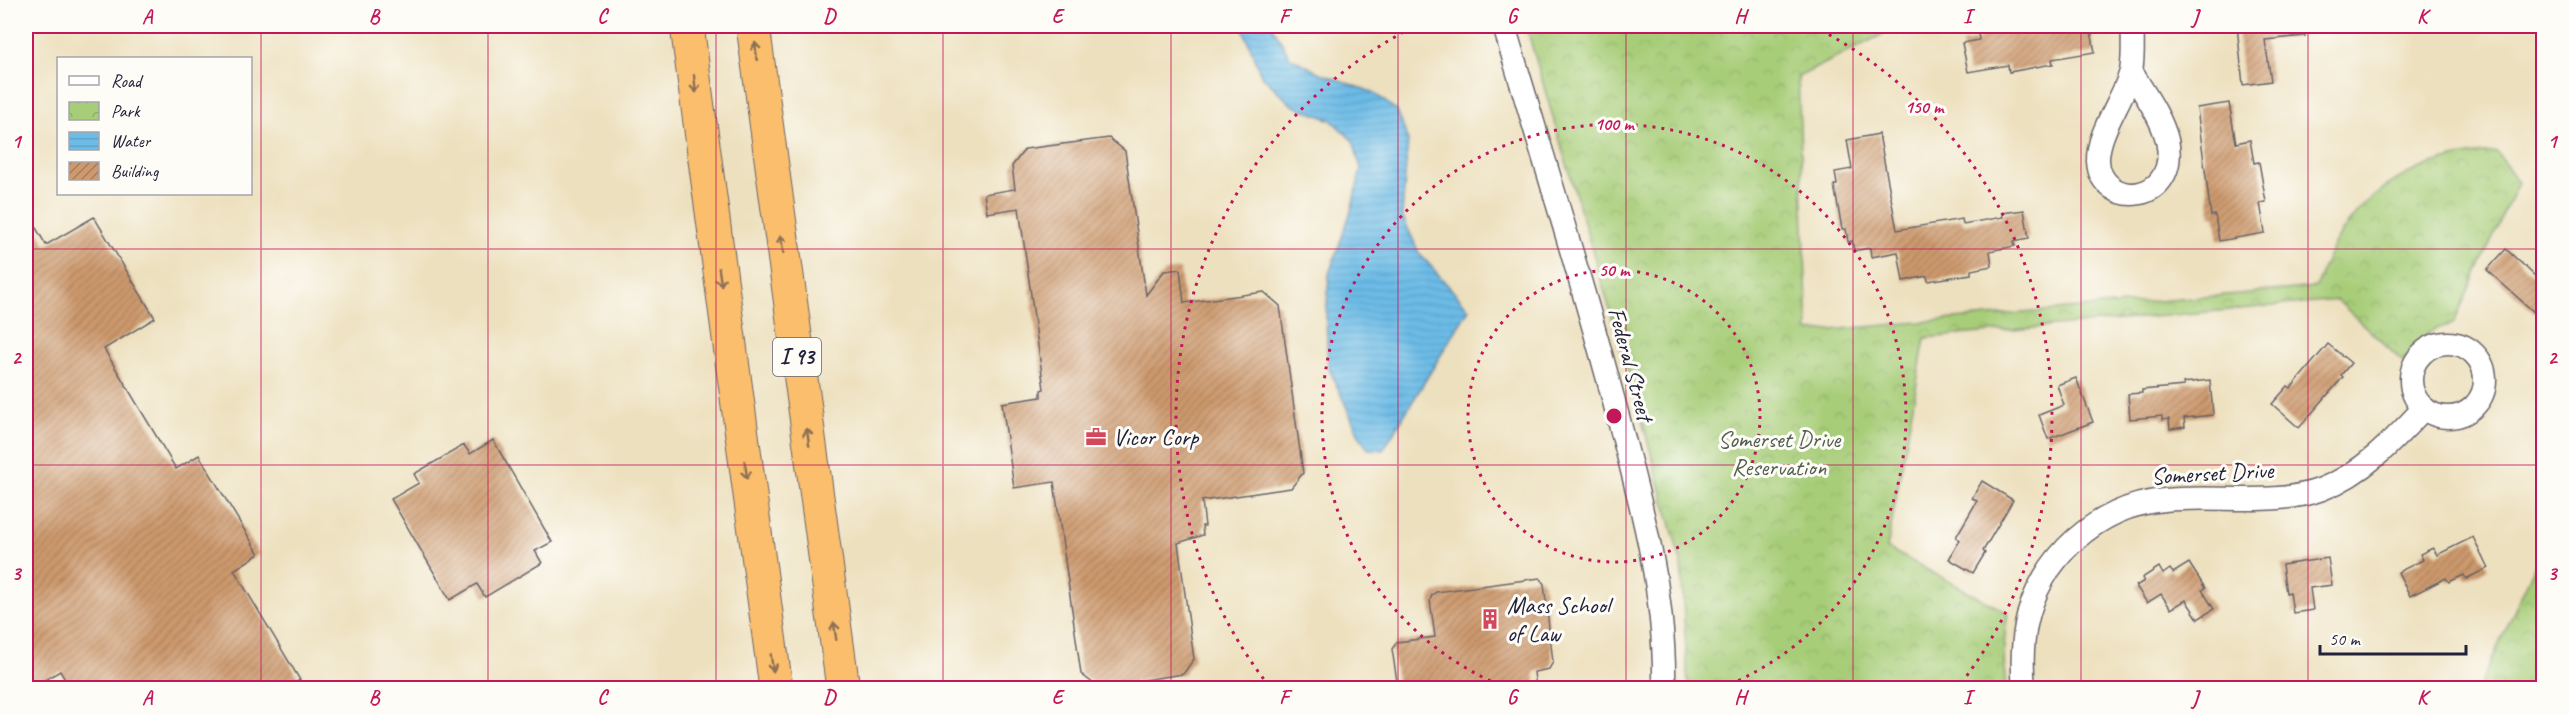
<svg xmlns="http://www.w3.org/2000/svg" width="2569" height="714" viewBox="0 0 2569 714" font-family="Caveat,sans-serif">
<style>
.park{fill:url(#park-crowns);stroke:#64785a;stroke-width:1.5}
.water{fill:url(#water-rules);stroke:#476f91;stroke-width:1.5}
.building{fill:url(#building-hatch)}
.lines{fill:none;stroke-linecap:round;stroke-linejoin:round}
.minor-casing{stroke:#696469;stroke-width:25}
.motorway-casing{stroke:#696469;stroke-width:35}
.minor{stroke:#fff;stroke-width:22}
.motorway{stroke:#fabe6d;stroke-width:33}
.oneway{stroke:#8e7054}
.grid{fill:none;stroke:#c2185b;stroke-width:1.5;stroke-opacity:0.55}
.ring{fill:none;stroke:#c2185b;stroke-width:3;stroke-dasharray:3 6}
.labels{text-anchor:middle;dominant-baseline:central;stroke-width:6;stroke-linejoin:round;paint-order:stroke}
.shield{fill:#fdfcf7;stroke:#646373;stroke-width:1.5}
.shield-label{font-size:22px;font-weight:bold;fill:#22223b}
.street-label{font-size:24px;fill:#22223b;stroke:#fdfcf7}
.poi-label{font-size:24px;fill:#22223b;stroke:#fdfcf7;text-anchor:start}
.park-label{font-size:24px;fill:#515e50;stroke:#fdfcf7}
.centre{fill:#c2185b;stroke:#fdfcf7;stroke-width:3}
.ring-label{font-size:18px;text-anchor:middle;font-weight:bold;fill:#c2185b;stroke:#fdfcf7;stroke-width:6;stroke-linejoin:round;paint-order:stroke}
.neatline{fill:none;stroke:#c2185b;stroke-width:2}
.grid-label{font-size:20px;text-anchor:middle;font-weight:bold;fill:#c2185b}
</style>
<defs>
<pattern id="park-crowns" width="20" height="18" patternUnits="userSpaceOnUse" patternTransform="scale(1.5)"><rect width="20" height="18" fill="#a7cd78"/><path d="M2 6a3 3 0 1 1 6 0M12 15a3 3 0 1 1 6 0" fill="none" stroke="#8fb069"/></pattern>
<pattern id="water-rules" width="6" height="5" patternUnits="userSpaceOnUse" patternTransform="scale(1.5)"><rect width="6" height="5" fill="#6cbce7"/><path d="M0 2.5h6" fill="none" stroke="#5da1c7"/></pattern>
<pattern id="building-hatch" width="6" height="6" patternUnits="userSpaceOnUse" patternTransform="scale(1.5)"><rect width="6" height="6" fill="#ce9a6d"/><path d="M-1 1l2-2M0 6l6-6M5 7l2-2" fill="none" stroke="#a77d5b"/></pattern>
</defs>
<rect width="100%" height="100%" fill="#fdfcf7"/>
<filter id="ink" filterUnits="userSpaceOnUse"><feTurbulence type="fractalNoise" baseFrequency=".0167" numOctaves="2"/><feDisplacementMap in="SourceGraphic" scale="12" xChannelSelector="R" yChannelSelector="G"/><feConvolveMatrix kernelMatrix="1 2 1 2 8 2 1 2 1" color-interpolation-filters="sRGB"/></filter>
<filter id="wash" filterUnits="userSpaceOnUse"><feTurbulence type="fractalNoise" baseFrequency=".008" numOctaves="4" result="noise"/><feDisplacementMap in="SourceGraphic" scale="24" xChannelSelector="R" yChannelSelector="G"/><feGaussianBlur stdDeviation="1.35" result="paint"/><feColorMatrix in="noise" values="0 0 0 0 0 0 0 0 0 0 0 0 0 0 0 0 0 1.4 0 .05"/><feComposite in="paint" operator="in"/></filter>
<g filter="url(#wash)">
<rect width="100%" height="100%" fill="#ede0be"/>
<g class="park">
<path d="M1526 26H1899L1798 77 1808 332 2316 287C2320 277 2323 266 2328 256 2363 186 2421 157 2497 152L2518 182 2453 324C2428 329 2415 341 2403 362L2337 300 1925 338 1887 548 2008 613C2003 639 2003 662 2006 688H1688L1681 562 1633 388Z"/>
<path d="M2543 548V688H2479Z"/>
</g>
<path class="water" d="M1242 26H1272L1290 57 1318 72 1374 93 1397 111 1408 140 1402 215 1419 253 1469 309 1383 450 1368 449 1359 435 1328 366 1326 319 1329 274 1351 211 1361 169 1353 141 1331 120 1292 105 1261 75Z"/>
<g id="blocks">
<g class="building">
<path d="M1977 26H2090L2095 52 2052 59 2053 64 2009 72 2008 65 1968 72 1962 43 1979 40Z"/>
<path d="M2237 26H2304L2305 36 2265 40 2271 81 2243 85Z"/>
<path d="M2229 103 2236 143 2250 140 2254 163 2259 162 2266 202 2260 203 2265 233 2219 241 2215 215 2211 216 2197 108Z"/>
<path d="M1879 134 1897 230 1962 219 1963 224 2003 217 2002 213 2024 210 2029 238 2014 241 2015 246 1990 251 1992 266 1971 270V274L1928 281 1927 276 1903 281 1898 252 1871 257 1870 248 1854 251 1852 241 1848 242 1846 229H1842L1834 185H1837L1835 172 1852 169 1847 140Z"/>
<path d="M1109 138 1125 151 1146 295 1164 271 1180 269 1184 303 1264 292 1280 306 1303 473 1291 488 1202 501 1205 526H1202L1203 535 1178 543 1194 659 1183 674 1098 687 1081 674 1054 482 1014 488 1002 403 1041 397V390L1044 389 1019 208 987 213 984 194 1015 189 1012 166 1025 149Z"/>
<path d="M26 211 46 245 94 217 155 318 104 349 176 469 199 455 259 554 234 570 300 680 287 688H70L60 671 31 688H26Z"/>
<path d="M2506 249 2535 276 2544 267V321L2487 270Z"/>
<path d="M2328 344 2351 363 2341 375 2343 377 2299 428 2272 404 2288 386 2291 388Z"/>
<path d="M2076 378 2093 422 2048 439 2039 415 2064 405 2057 385Z"/>
<path d="M2210 380 2213 415 2184 418 2185 427 2170 429 2169 419 2162 420V416L2130 419 2128 394 2142 393V390L2184 386 2183 383Z"/>
<path d="M493 440 552 542 535 551 542 563 485 597 477 584 450 600 391 499 419 483 414 474 464 445 470 454Z"/>
<path d="M1982 481 2013 500 1983 551 1985 553 1973 573 1949 559 1960 540 1956 537 1977 501 1972 498Z"/>
<path d="M2473 537 2488 568 2466 579 2464 575 2449 582 2446 578 2410 596 2398 572 2423 560 2420 554 2433 548 2437 555Z"/>
<path d="M2328 558 2332 585 2310 588 2313 610 2293 613 2290 592 2286 593 2282 565Z"/>
<path d="M2189 563 2205 588 2202 590 2214 609 2198 619 2186 600 2171 609 2161 594 2147 603 2136 586 2144 581 2142 578 2159 567 2163 574 2170 569 2173 573Z"/>
<path d="M1540 578 1544 584 1553 662 1549 669 1534 672 1536 688H1398L1392 649 1397 642 1435 637 1430 600 1432 595 1436 592Z"/>
</g>
</g>
</g>
<g filter="url(#ink)">
<use href="#blocks" fill-opacity="0" stroke="#696469" stroke-width="1.5"/>
<g class="lines">
<g class="minor-casing">
<g id="minor">
<path d="M1504 26C1542 154 1583 283 1617 413 1641 503 1666 594 1664 688"/>
<path d="M2131 71C2143 92 2161 116 2167 140 2181 204 2101 211 2098 161 2097 132 2124 99 2131 71 2134 57 2132 40 2133 26"/>
<circle cx="2448" cy="380" r="37"/>
<path d="M2024 688C2022 668 2022 646 2026 625 2039 559 2097 506 2164 500 2214 494 2275 507 2322 489 2364 473 2394 440 2424 408"/>
</g>
</g>
<g class="motorway-casing">
<g id="motorway">
<path d="M687 26 776 688"/>
<path d="M753 26 843 688"/>
</g>
</g>
<use href="#minor" class="minor"/>
<use href="#motorway" class="motorway"/>
</g>
<defs><path id="oneway-shaft" d="M-6 0H5M1.5-3L5.5 0L1.5 3" fill="none" stroke-width="1.6" stroke-linecap="round" stroke-linejoin="round" transform="scale(1.5)"/></defs>
<g class="oneway">
<use href="#oneway-shaft" transform="translate(756 51) rotate(-97)"/>
<use href="#oneway-shaft" transform="translate(695 84) rotate(83)"/>
<use href="#oneway-shaft" transform="translate(782 244) rotate(-98)"/>
<use href="#oneway-shaft" transform="translate(720 277) rotate(82)"/>
<use href="#oneway-shaft" transform="translate(808 437) rotate(-98)"/>
<use href="#oneway-shaft" transform="translate(746 470) rotate(82)"/>
<use href="#oneway-shaft" transform="translate(835 631) rotate(-98)"/>
<use href="#oneway-shaft" transform="translate(772 663) rotate(82)"/>
</g>
</g>
<path class="grid" d="M261 26V688M488 26V688M716 26V688M943 26V688M1171 26V688M1398 26V688M1626 26V688M1853 26V688M2081 26V688M2308 26V688M26 249H2544M26 465H2544"/>
<g class="ring">
<circle cx="1614" cy="416" r="146"/>
<path d="M1507 688A292 292 0 1 1 1721 688"/>
<path d="M1269 686A438 438 0 0 1 1415 26M1813 26A438 438 0 0 1 1959 686"/>
</g>
<defs>
<g id="office-bare" transform="scale(1.62)"><path d="M-6-3h4V-5.5h4V-3h4V5H-6ZM-1-4.5V-3h2v-1.5ZM-6 0V1H6V0Z" fill="#d1495b" stroke="#fdfcf7" stroke-width="2.5" paint-order="stroke"/></g>
<g id="building-bare" transform="scale(1.62)"><path d="M-4-6H4V6H1V3H-1V6H-4ZM-2.5-4.3h1.7v1.8h-1.7ZM.8-4.3h1.7v1.8H.8ZM-2.5-1h1.7V.8h-1.7ZM.8-1h1.7V.8H.8Z" fill="#d1495b" stroke="#fdfcf7" stroke-width="2.5" paint-order="stroke"/></g>
</defs>
<g fill-rule="evenodd">
<use href="#office-bare" x="1096" y="437"/>
<use href="#building-bare" x="1490" y="619"/>
</g>
<g class="labels">
<rect class="shield" x="773" y="338" width="48" height="38" rx="4.5"/>
<g class="shield-label">
<text x="797" y="357">I 93</text>
</g>
<g class="street-label">
<text transform="translate(1631 364) rotate(75)">Federal Street</text>
<text transform="translate(2212 473) rotate(-3)">Somerset Drive</text>
</g>
<g class="poi-label">
<text x="1113" y="437">Vicor Corp</text>
<text x="1507" y="605">Mass School<tspan x="1507" dy="28">of Law</tspan></text>
</g>
<g class="park-label">
<text x="1779" y="439">Somerset Drive<tspan x="1779" dy="28">Reservation</tspan></text>
</g>
</g>
<circle cx="1614" cy="416" r="9" class="centre"/>
<g class="ring-label">
<text x="1924" y="113">150 m</text>
<text x="1614" y="130">100 m</text>
<text x="1614" y="276">50 m</text>
</g>
<rect width="2569" height="714" fill="none" stroke="#fdfcf7" stroke-width="66"/>
<rect x="57" y="57" width="195" height="138" fill="#fdfcf7" stroke="#a5a5ac" stroke-width="1.5"/>
<rect x="69" y="76" width="30" height="9" fill="#ffffff" stroke="#a5a5ac" stroke-width="1.5"/>
<text x="111" y="87" font-size="18" fill="#22223b">Road</text>
<rect x="69" y="102" width="30" height="18" fill="url(#park-crowns)" stroke="#a5a5ac" stroke-width="1.5"/>
<text x="111" y="117" font-size="18" fill="#22223b">Park</text>
<rect x="69" y="132" width="30" height="18" fill="url(#water-rules)" stroke="#a5a5ac" stroke-width="1.5"/>
<text x="111" y="147" font-size="18" fill="#22223b">Water</text>
<rect x="69" y="162" width="30" height="18" fill="url(#building-hatch)" stroke="#a5a5ac" stroke-width="1.5"/>
<text x="111" y="177" font-size="18" fill="#22223b">Building</text>
<path d="M2320 645v9h146v-9" fill="none" stroke="#22223b" stroke-width="3"/>
<text x="2329" y="645" font-size="18" fill="#22223b" stroke="#fdfcf7" stroke-width="4.5" paint-order="stroke">50 m</text>
<rect x="33" y="33" width="2503" height="648" class="neatline"/>
<g class="grid-label">
<text x="147" y="23">A</text>
<text x="374" y="23">B</text>
<text x="602" y="23">C</text>
<text x="829" y="23">D</text>
<text x="1057" y="23">E</text>
<text x="1284" y="23">F</text>
<text x="1512" y="23">G</text>
<text x="1740" y="23">H</text>
<text x="1967" y="23">I</text>
<text x="2195" y="23">J</text>
<text x="2422" y="23">K</text>
<text x="16" y="148">1</text>
<text x="2552" y="148">1</text>
<text x="16" y="364">2</text>
<text x="2552" y="364">2</text>
<text x="16" y="580">3</text>
<text x="2552" y="580">3</text>
<text x="147" y="704">A</text>
<text x="374" y="704">B</text>
<text x="602" y="704">C</text>
<text x="829" y="704">D</text>
<text x="1057" y="704">E</text>
<text x="1284" y="704">F</text>
<text x="1512" y="704">G</text>
<text x="1740" y="704">H</text>
<text x="1967" y="704">I</text>
<text x="2195" y="704">J</text>
<text x="2422" y="704">K</text>
</g>
</svg>
